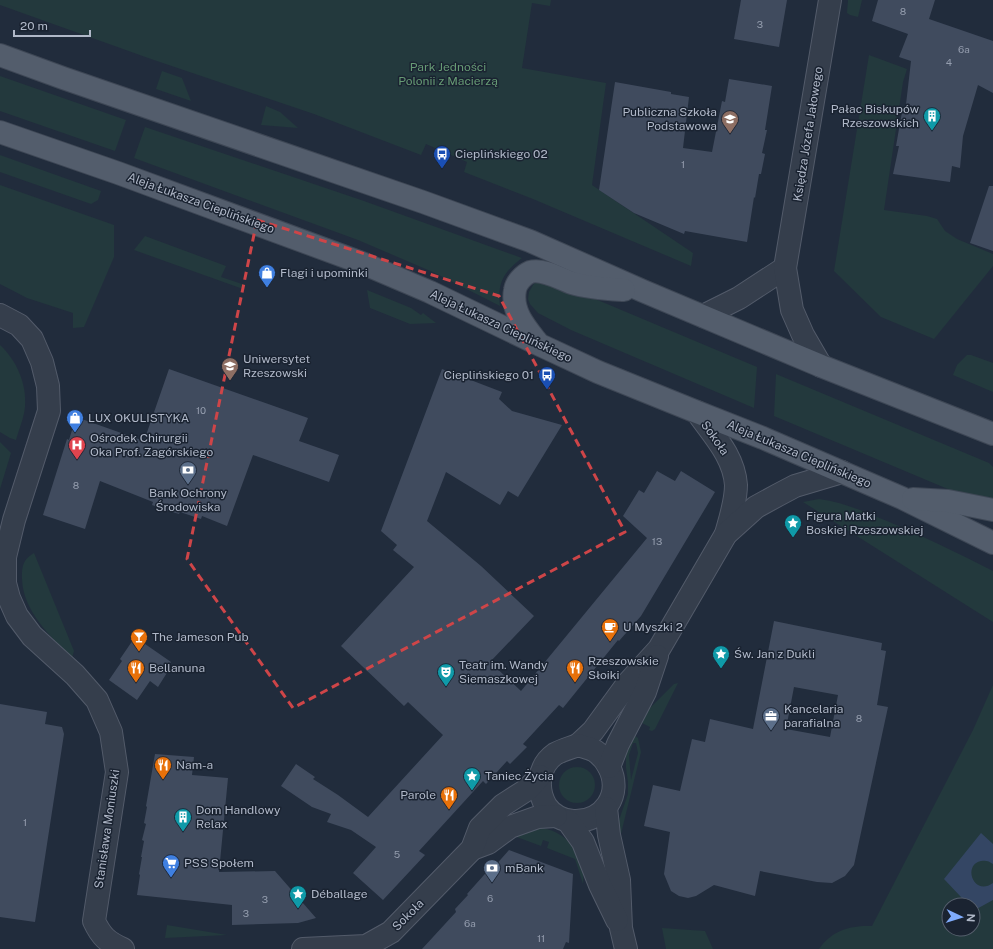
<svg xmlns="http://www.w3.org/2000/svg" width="993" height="949" viewBox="0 0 993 949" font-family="'Public Sans',sans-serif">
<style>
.green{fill:#23393d;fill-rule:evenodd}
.water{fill:#344664}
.building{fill:#404b5e;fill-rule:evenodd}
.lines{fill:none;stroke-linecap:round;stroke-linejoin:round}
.minor-casing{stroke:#535b6a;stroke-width:24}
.major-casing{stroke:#3e4755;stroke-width:24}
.minor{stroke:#353e4c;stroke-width:22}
.major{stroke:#535d6c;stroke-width:22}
.marked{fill:none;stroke:#ce4548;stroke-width:3;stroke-dasharray:8 5;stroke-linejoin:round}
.labels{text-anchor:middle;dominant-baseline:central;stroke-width:3;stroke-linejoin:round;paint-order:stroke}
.number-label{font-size:10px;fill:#949dae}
.park-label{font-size:12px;fill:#669a74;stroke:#1a2331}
.poi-label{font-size:12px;fill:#b0b8c8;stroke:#1a2331;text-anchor:start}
.street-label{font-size:12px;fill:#b0b8c8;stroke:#1a2331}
</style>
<rect width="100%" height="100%" fill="#212c3c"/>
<g class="green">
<path d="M0 0H551L550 6 532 3 522 68 606 83 592 185 693 253 691 266 533 199 464 172 467 162 426 144 421 155 314 114 151 59 0 5Z"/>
<path d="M848 0H862L858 17 850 15 847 13Z"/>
<path d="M869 55 907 69 903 82 884 210 927 216 937 219 945 231 957 239 993 254V266L934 339 881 317 834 271Z"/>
<path d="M162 71 182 78 191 101 156 89Z"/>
<path d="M0 76 126 120 115 151 0 111Z"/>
<path d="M266 106 280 112 298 128 261 125Z"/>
<path d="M145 127 364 201 522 258C504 272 497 282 500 306L435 273 358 240 134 158Z"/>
<path d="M0 155 101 191 98 200 91 204 0 172Z"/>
<path d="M0 185 114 225V257L84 327 73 328V313L27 298 0 284Z"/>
<path d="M145 236 226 266 221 277 245 285 243 289 134 250Z"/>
<path d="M550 280 757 367 754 408 571 330 538 313 530 304 528 299 529 292 533 285 537 281Z"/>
<path d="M367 290 411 308 421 315 423 313 436 323 410 324 370 308Z"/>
<path d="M0 345C17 361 27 384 25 407 24 418 19 429 16 440L10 438 0 432Z"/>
<path d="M967 355H971L993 363V392L953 375 957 365Z"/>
<path d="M776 374 989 463 993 467V499L974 500 774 416Z"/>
<path d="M0 442 11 453 0 489Z"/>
<path d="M819 499C843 502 865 512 887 521 923 536 958 553 993 571V622L803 502Z"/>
<path d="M34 553 74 651 72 658C50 636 23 611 22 579 22 565 23 560 34 553Z"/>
<path d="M678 683 655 729 652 731 649 730 650 727 642 723 649 709 674 684Z"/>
<path d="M993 685V949H819C832 930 851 925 872 926L973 730ZM949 905H973V929H949Z"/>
<path d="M635 736 638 738 641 752 620 838 618 823 628 794V782L626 768V752ZM633 743H636L638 753 631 780 629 755Z"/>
<circle cx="577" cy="785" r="18"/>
<path d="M537 828C566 828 587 857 583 884L575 859 547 848 549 842 543 840 541 846 514 836Z"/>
<path d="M167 925 227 935 165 938Z"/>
<path d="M662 928 705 931 713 949H666Z"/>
</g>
<path class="water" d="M981 833 993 844V864C989 861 986 860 981 861 962 865 974 897 993 883V900L973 911V905H967L961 897 944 879Z"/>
<g class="building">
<path d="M741 0H787L779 47 734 39Z"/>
<path d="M878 0H935L929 19 993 41V93L978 85 963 136 960 168 952 166 950 182 893 174 899 146H896L902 112 905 113 911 61 899 57 908 34 872 21Z"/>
<path d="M729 79 772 86 765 130H767L762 153 765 154 761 174H759L755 198 754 197 747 242 685 231 684 234 634 213 599 190 615 82 671 92V94L689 97 683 148 712 152 722 101 725 102Z"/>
<path d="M989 186H993V251L970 243Z"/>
<path d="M169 369 308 418 299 441 339 455 329 482 253 455 227 526 202 516 201 519 180 512 179 514 166 510 152 505 153 502 100 481 85 529 43 515 67 439 69 440 76 417 144 441Z"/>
<path d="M442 369 502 392 499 399 512 411 562 425 518 497 508 491 500 505 446 472 427 521 481 566 534 616 490 662 521 691 647 538 623 516 639 490 644 493 657 471 675 481 681 471 715 492 641 616 619 641 618 640 563 708 559 705 523 744 527 747 510 764 507 761 486 784 483 781 419 851 425 855 383 900 353 873 376 847 351 830 327 822 331 814 312 807 281 786 296 764 315 777 313 779 338 795 368 817 443 735 408 702 404 706 341 646 414 567 393 550 397 545 381 531Z"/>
<path d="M774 621 882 643 881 650 886 651 877 705 888 707 854 865 845 876 832 883 817 882 760 871 755 896 714 885 696 896 688 898 679 896 671 891 664 874 670 832 644 826 653 785 680 791 692 739 705 742 710 719 753 729ZM794 687 838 695 830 737 786 729Z"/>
<path d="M135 637 171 662 168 666 170 668 158 687 150 681 137 700 109 680 122 661 120 659Z"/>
<path d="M0 704 47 712 45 724 62 727 64 734 35 922 0 917Z"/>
<path d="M155 754 194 757 192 775 228 778 219 872 275 871 316 918 298 923 232 925V905L137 895 140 875 139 874 142 857H141L144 841 142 840 146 824 144 823 147 807 146 806Z"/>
<path d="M509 850 573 874 569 943 566 942 563 949H422L456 912 455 909 468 895 467 894 492 866 494 867Z"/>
</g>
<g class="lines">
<g class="minor-casing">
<g id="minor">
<path d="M0 315 19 325 32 339 42 362 48 386 49 411 14 520 5 557V583L9 598 17 616 32 636 75 675 97 700 111 732 117 772 94 921C101 936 107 942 123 949"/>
<path d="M703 316 739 298 785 268"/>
<path d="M821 366 803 335 792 310 785 268 830 0"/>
<path d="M697 412C713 435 734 456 736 485 736 502 730 519 726 534"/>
<path d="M578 745 593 731 628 683 659 649 726 534 756 507 778 495 795 486 842 472"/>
<path d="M578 745C584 747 590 748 595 751 601 755 606 761 609 767 623 795 603 822 574 821 563 821 552 815 546 806 536 789 538 766 555 754 562 750 570 748 578 745Z"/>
<path d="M609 767 618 744 645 692 657 656"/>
<path d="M606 808 609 835 619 880 621 928 626 949"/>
<path d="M568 821 583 842 600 885 617 920"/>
<path d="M472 849 488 843 510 827 538 817 556 816"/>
<path d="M303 949 366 946 391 932 472 849 480 828 503 805 528 789 540 776"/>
</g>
</g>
<g class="major-casing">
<g id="major">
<path d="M0 55 63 78 423 202 530 241 643 291 821 366 993 434"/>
<path d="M0 132 118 173 362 263 430 292 540 345 598 372 697 412 763 438 902 498 993 543"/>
<path d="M537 342C525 327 511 311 515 290 516 283 523 275 530 272 543 268 560 279 572 283 588 288 607 289 624 290"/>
<path d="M913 499 948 501 993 510"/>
</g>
</g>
<use href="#minor" class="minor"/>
<use href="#major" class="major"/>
</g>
<path class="marked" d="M257 220 499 296 625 532 293 708 187 559Z"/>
<defs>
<g id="building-pin" transform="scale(0.9)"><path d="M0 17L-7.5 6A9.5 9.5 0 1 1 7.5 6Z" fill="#0f9aa8" stroke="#1a2331"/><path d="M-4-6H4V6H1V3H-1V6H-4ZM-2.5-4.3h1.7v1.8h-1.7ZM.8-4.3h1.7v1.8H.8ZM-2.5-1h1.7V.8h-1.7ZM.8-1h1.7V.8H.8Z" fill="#fff"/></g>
<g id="school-pin" transform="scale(0.9)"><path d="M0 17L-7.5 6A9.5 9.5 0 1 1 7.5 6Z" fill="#8d6e63" stroke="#1a2331"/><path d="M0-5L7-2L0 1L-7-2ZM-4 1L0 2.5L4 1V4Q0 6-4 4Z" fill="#fff"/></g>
<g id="bus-pin" transform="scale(0.9)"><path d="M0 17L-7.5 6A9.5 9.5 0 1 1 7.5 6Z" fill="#1a4fb4" stroke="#1a2331"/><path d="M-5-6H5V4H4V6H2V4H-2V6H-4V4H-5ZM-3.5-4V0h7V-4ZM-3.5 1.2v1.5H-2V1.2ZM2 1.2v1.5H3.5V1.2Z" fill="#fff"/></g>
<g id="shop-pin" transform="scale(0.9)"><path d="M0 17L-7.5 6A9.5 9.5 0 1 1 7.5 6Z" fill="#3f7fe0" stroke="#1a2331"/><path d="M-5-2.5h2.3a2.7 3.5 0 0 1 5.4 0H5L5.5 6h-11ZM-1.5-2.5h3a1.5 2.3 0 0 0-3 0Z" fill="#fff"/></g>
<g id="university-pin" transform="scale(0.9)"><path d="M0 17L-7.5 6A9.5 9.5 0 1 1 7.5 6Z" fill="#8d6e63" stroke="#1a2331"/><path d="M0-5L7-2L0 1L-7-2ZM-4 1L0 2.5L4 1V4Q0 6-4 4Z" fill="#fff"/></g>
<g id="hospital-pin" transform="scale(0.9)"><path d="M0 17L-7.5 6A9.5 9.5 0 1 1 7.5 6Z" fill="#e0444e" stroke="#1a2331"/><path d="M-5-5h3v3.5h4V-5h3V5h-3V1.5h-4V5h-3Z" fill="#fff"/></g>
<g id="bank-pin" transform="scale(0.9)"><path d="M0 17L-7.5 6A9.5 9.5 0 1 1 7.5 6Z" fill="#5c6f8a" stroke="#1a2331"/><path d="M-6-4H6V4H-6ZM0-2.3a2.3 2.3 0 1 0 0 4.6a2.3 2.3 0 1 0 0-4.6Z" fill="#fff"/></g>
<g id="sight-pin" transform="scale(0.9)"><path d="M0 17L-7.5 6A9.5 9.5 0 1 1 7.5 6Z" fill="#0f9aa8" stroke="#1a2331"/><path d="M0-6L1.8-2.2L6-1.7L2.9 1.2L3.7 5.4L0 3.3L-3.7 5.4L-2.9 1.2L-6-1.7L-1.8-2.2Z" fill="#fff"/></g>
<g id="cafe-pin" transform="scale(0.9)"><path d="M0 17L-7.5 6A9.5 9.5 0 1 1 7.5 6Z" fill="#e8710a" stroke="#1a2331"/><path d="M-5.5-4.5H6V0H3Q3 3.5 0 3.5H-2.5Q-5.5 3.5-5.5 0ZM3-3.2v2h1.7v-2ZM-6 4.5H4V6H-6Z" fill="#fff"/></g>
<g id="bar-pin" transform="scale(0.9)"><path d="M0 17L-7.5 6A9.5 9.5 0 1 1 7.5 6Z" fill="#e8710a" stroke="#1a2331"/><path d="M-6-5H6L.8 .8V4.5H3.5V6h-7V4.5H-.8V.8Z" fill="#fff"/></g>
<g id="restaurant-pin" transform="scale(0.9)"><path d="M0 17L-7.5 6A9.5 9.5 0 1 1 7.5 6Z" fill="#e8710a" stroke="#1a2331"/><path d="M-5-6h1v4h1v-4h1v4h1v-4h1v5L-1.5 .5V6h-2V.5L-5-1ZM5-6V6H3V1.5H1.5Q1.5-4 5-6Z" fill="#fff"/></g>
<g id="theatre-pin" transform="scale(0.9)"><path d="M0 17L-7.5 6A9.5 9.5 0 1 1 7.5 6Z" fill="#0f9aa8" stroke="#1a2331"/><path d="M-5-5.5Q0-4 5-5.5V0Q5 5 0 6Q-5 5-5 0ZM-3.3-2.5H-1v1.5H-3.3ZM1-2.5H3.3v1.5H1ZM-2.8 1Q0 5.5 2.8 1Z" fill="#fff"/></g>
<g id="office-pin" transform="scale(0.9)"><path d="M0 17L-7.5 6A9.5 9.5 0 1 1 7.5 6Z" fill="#5c6f8a" stroke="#1a2331"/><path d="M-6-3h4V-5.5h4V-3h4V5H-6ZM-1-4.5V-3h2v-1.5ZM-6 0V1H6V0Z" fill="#fff"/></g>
<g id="supermarket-pin" transform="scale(0.9)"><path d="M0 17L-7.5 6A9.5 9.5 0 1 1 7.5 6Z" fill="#3f7fe0" stroke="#1a2331"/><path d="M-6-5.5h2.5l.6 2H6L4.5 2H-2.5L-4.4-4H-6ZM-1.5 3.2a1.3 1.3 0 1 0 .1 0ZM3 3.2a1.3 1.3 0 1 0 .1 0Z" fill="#fff"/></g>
</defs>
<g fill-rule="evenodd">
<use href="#building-pin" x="932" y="116"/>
<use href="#school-pin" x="730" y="119"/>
<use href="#bus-pin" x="442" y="154"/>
<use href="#shop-pin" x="267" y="273"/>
<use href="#university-pin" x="230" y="366"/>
<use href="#bus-pin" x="547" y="375"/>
<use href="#shop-pin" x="75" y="418"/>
<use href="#hospital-pin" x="77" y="445"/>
<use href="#bank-pin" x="188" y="470"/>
<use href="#sight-pin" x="793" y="523"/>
<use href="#cafe-pin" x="610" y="627"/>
<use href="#bar-pin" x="139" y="637"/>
<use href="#sight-pin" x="721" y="654"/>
<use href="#restaurant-pin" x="136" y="668"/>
<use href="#restaurant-pin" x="575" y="668"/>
<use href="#theatre-pin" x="446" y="672"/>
<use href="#office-pin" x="771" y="716"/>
<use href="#restaurant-pin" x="163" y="765"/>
<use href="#sight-pin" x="472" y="776"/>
<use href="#restaurant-pin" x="449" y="795"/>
<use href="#building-pin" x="183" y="817"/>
<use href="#supermarket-pin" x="171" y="863"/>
<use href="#bank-pin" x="492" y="868"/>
<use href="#sight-pin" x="298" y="894"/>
</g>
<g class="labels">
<g class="number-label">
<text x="903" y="11">8</text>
<text x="760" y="24">3</text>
<text x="964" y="49">6a</text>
<text x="949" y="62">4</text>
<text x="683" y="164">1</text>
<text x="201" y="410">10</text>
<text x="76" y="485">8</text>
<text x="657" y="541">13</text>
<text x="859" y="718">8</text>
<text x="25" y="822">1</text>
<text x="397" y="854">5</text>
<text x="490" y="898">6</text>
<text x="265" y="899">3</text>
<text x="246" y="913">3</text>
<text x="470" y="923">6a</text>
<text x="541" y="938">11</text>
</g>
<g class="park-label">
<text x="448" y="67">Park Jedności<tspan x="448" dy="14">Polonii z Macierzą</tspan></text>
</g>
<g class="poi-label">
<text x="919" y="109" text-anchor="end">Pałac Biskupów<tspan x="919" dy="14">Rzeszowskich</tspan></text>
<text x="717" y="112" text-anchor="end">Publiczna Szkoła<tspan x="717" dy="14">Podstawowa</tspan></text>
<text x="455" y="154">Cieplińskiego 02</text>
<text x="280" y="273">Flagi i upominki</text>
<text x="243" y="359">Uniwersytet<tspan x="243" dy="14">Rzeszowski</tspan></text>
<text x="534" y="375" text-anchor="end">Cieplińskiego 01</text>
<text x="88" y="418">LUX OKULISTYKA</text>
<text x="90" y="438">Ośrodek Chirurgii<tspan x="90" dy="14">Oka Prof. Zagórskiego</tspan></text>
<text x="188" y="493" text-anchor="middle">Bank Ochrony<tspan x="188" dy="14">Środowiska</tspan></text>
<text x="806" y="516">Figura Matki<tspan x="806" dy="14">Boskiej Rzeszowskiej</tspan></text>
<text x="623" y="627">U Myszki 2</text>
<text x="152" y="637">The Jameson Pub</text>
<text x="734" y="654">Św. Jan z Dukli</text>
<text x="588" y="661">Rzeszowskie<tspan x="588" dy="14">Słoiki</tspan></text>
<text x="459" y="665">Teatr im. Wandy<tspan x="459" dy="14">Siemaszkowej</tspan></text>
<text x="149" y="668">Bellanuna</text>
<text x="784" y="709">Kancelaria<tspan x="784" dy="14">parafialna</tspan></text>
<text x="176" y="765">Nam-a</text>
<text x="485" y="776">Taniec Życia</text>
<text x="436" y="795" text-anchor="end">Parole</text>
<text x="196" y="810">Dom Handlowy<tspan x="196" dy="14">Relax</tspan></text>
<text x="184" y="863">PSS Społem</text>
<text x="505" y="868">mBank</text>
<text x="311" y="894">Déballage</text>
</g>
<g class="street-label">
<text transform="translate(808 134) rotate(-81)">Księdza Józefa Jałowego</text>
<text transform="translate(201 203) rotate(20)">Aleja Łukasza Cieplińskiego</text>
<text transform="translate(501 326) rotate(25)">Aleja Łukasza Cieplińskiego</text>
<text transform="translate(715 438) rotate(55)">Sokoła</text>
<text transform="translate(799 454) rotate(23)">Aleja Łukasza Cieplińskiego</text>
<text transform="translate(107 829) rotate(-82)">Stanisława Moniuszki</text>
<text transform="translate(408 915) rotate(-45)">Sokoła</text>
</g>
</g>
<g transform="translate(961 917) rotate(94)"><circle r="19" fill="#1a2331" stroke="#565f6d"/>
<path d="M0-3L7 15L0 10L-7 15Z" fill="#80acfd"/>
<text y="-6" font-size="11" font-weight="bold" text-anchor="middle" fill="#b0b8c8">N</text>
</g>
<path d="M14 30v6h76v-6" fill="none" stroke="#b0b8c8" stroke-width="2"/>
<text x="20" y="30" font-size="12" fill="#b0b8c8" stroke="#1a2331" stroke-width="3" paint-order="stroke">20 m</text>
</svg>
